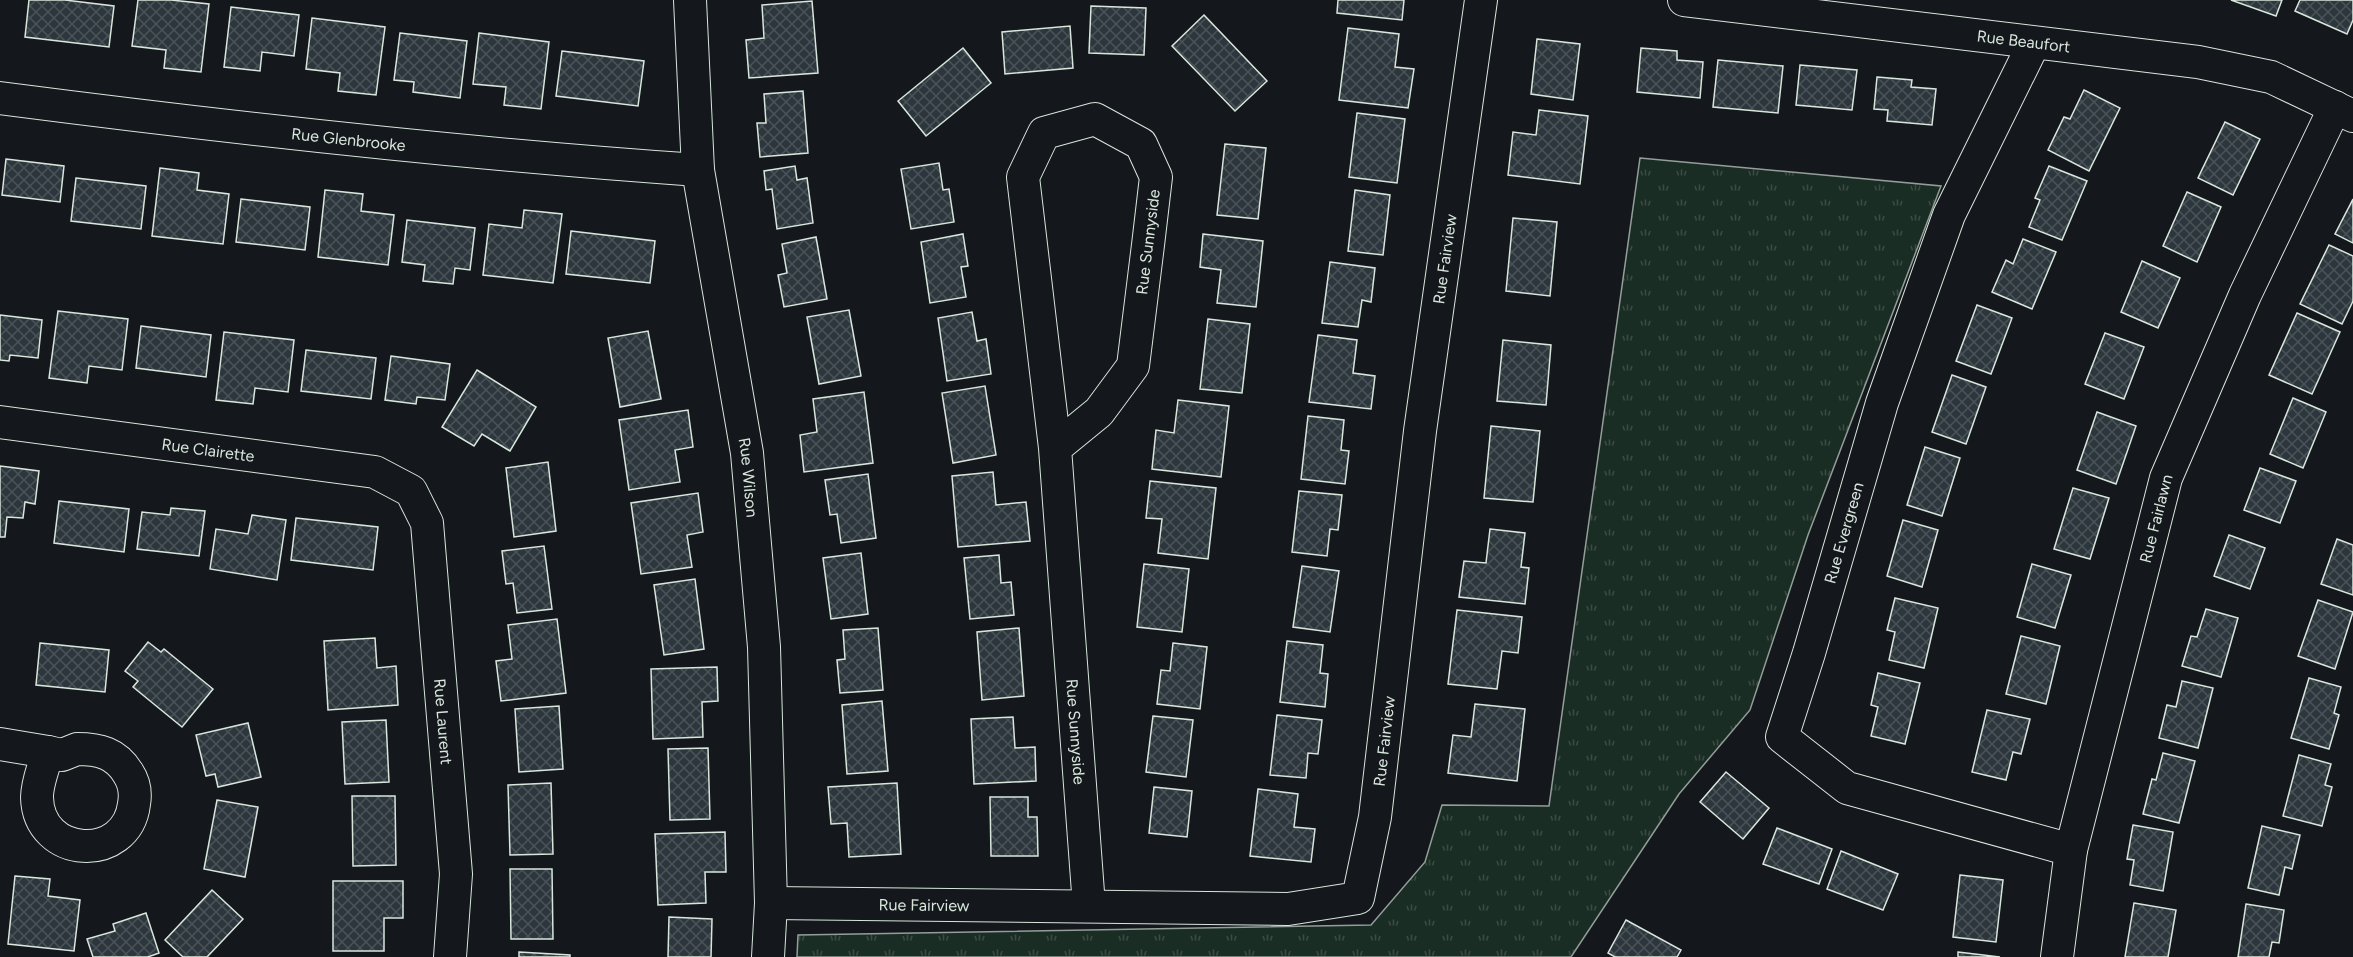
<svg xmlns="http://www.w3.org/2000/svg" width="2353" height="957" viewBox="0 0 2353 957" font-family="Figtree,sans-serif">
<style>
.grass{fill:url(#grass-tufts);stroke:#939e99;stroke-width:1.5}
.building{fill:url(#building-cross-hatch);stroke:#d8e6dc;stroke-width:1.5}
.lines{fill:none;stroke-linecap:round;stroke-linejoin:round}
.minor-casing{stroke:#d8e6dc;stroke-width:34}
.minor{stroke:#14181c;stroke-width:32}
.labels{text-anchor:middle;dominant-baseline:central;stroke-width:4.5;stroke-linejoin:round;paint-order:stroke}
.street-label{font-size:16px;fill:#d8e6dc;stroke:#14181c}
</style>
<defs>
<pattern id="grass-tufts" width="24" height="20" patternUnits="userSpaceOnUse" patternTransform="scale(1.5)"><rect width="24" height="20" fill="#1a2d24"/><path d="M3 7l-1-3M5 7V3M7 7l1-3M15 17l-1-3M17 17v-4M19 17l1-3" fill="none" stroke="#3b4b43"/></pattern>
<pattern id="building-cross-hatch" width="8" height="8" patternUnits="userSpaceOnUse" patternTransform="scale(1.5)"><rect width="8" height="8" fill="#2c363c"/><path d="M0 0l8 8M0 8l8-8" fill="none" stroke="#4a5358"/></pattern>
</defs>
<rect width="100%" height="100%" fill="#14181c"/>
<path class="grass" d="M1640 158 1941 186 1808 535 1750 710 1679 794 1571 957H797L798 935 1371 925 1425 862 1442 805 1549 806Z"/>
<g class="building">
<path d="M29 0H65L114 6 109 47 25 37Z"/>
<path d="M138 0H171L209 4 201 72 164 68 166 50 132 46Z"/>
<path d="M1338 0H1404L1402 20 1337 13Z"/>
<path d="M2231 0H2282L2276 16Z"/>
<path d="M2300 0H2353V20L2347 34 2295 11Z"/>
<path d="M812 1 818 73 749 78 746 40 764 38 762 5Z"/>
<path d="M1091 6 1146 8 1144 55 1089 53Z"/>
<path d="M231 7 299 15 294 56 262 52 260 71 224 67Z"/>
<path d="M1204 15 1267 81 1235 111 1172 46Z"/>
<path d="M312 18 385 27 376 95 338 91 340 73 306 69Z"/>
<path d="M1070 26 1073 68 1005 74 1002 32Z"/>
<path d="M1348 28 1399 34 1395 67 1414 69 1408 108 1339 100Z"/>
<path d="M400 33 467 41 460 98 413 92 414 82 394 80Z"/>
<path d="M479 33 549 42 541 109 504 105 506 87 473 84Z"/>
<path d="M1537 39 1580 44 1573 100 1531 94Z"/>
<path d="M963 48 991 83 926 136 898 101Z"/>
<path d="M1641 48 1677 51V60L1703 62 1700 98 1637 92Z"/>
<path d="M562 51 644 61 638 106 556 96Z"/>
<path d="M1718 60 1783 66 1778 113 1713 107Z"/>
<path d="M1800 65 1857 70 1852 110 1796 105Z"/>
<path d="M1877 77 1912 80 1911 87 1936 89 1932 125 1887 121 1888 110 1874 109Z"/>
<path d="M2084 90 2120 108 2089 171 2048 150 2064 117 2070 119Z"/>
<path d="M803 91 808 153 760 157 757 123H766L764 94Z"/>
<path d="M1539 110 1588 116 1580 184 1508 175 1513 132 1536 135Z"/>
<path d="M1357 113 1405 119 1397 183 1349 177Z"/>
<path d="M2225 122 2260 139 2233 195 2198 178Z"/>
<path d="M1225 144 1266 148 1258 219 1217 215Z"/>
<path d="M6 159 64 166 60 202 2 195Z"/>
<path d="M939 163 943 190 949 189 954 222 911 229 901 169Z"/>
<path d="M795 166 797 180 807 178 813 223 777 229 772 189 766 190 764 171Z"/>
<path d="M2049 166 2087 181 2062 240 2029 227 2040 200 2035 198Z"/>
<path d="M160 168 199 173 197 190 229 194 223 244 152 236Z"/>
<path d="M76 178 146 186 141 229 71 221Z"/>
<path d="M325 190 363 194 361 211 394 215 388 265 318 257Z"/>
<path d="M1355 190 1390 195 1383 255 1348 251Z"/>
<path d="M2187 192 2221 207 2197 262 2163 246Z"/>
<path d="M241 199 310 207 305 250 236 242Z"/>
<path d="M2353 199V243L2335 234Z"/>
<path d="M524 210 562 214 553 283 483 275 489 224 522 228Z"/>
<path d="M1513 218 1557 222 1550 296 1506 291Z"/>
<path d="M407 220 475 228 470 270 455 268 453 284 423 281 425 265 402 262Z"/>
<path d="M571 231 655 241 650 283 566 274Z"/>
<path d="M963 234 968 266 961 267 966 297 930 303 921 242Z"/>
<path d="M1203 234 1263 241 1256 307 1217 303 1221 270 1200 267Z"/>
<path d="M816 237 827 299 784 307 778 275 787 273 782 244Z"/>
<path d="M2023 239 2056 252 2032 309 1992 292 2006 260 2013 264Z"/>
<path d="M2329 245 2353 256V301L2342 324 2300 304Z"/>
<path d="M2142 261 2180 278 2158 328 2121 312Z"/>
<path d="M1330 262 1375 268 1371 302 1362 300 1358 327 1322 323Z"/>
<path d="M1977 305 2012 318 1991 374 1956 361Z"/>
<path d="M849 310 861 376 819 384 807 317Z"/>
<path d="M58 311 128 319 122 370 89 366 87 383 49 378Z"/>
<path d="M972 312 977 341 986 339 991 374 947 381 938 318Z"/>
<path d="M2297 313 2340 332 2312 394 2269 375Z"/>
<path d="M0 315 42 320 38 358 10 355 9 361 0 360Z"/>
<path d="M1208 319 1250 324 1242 393 1200 389Z"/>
<path d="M141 326 211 335 206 377 136 368Z"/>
<path d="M648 331 661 399 620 407 608 338Z"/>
<path d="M224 332 294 340 288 392 255 388 253 404 216 400Z"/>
<path d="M2105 333 2144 347 2124 399 2085 384Z"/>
<path d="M1318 335 1357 340 1353 373 1375 376 1371 409 1309 402Z"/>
<path d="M1503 340 1551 345 1546 405 1497 401Z"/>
<path d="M306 350 376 358 371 399 301 391Z"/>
<path d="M391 356 450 364 445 400 417 397 416 404 385 400Z"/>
<path d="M477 370 536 407 510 451 482 434 474 446 442 427Z"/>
<path d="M1952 375 1986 387 1966 444 1932 432Z"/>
<path d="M985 386 996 455 953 463 942 393Z"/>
<path d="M864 392 873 463 804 472 800 435 817 432 813 399Z"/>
<path d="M2293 398 2326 412 2303 468 2270 454Z"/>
<path d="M1178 400 1229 406 1221 477 1152 469 1156 430 1174 433Z"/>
<path d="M688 410 693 447 675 450 680 482 629 490 619 420Z"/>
<path d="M2097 412 2136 426 2116 484 2077 470Z"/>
<path d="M1308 416 1344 420 1341 450 1349 451 1345 484 1301 479Z"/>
<path d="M1491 426 1540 431 1533 502 1484 498Z"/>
<path d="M1925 447 1960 458 1942 516 1907 505Z"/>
<path d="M548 462 556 531 514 537 506 468Z"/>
<path d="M0 466 39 471 35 504 25 502 23 518 7 517 5 537H0Z"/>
<path d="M2260 468 2296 481 2280 523 2244 510Z"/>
<path d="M993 472 996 505 1026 502 1030 541 958 547 952 476Z"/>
<path d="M868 474 876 538 841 543 837 514 830 515 825 480Z"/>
<path d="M1150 481 1216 488 1208 559 1158 553 1162 519 1146 518Z"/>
<path d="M2073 488 2109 498 2090 559 2054 549Z"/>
<path d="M1299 491 1342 495 1338 530 1330 529 1327 556 1292 552Z"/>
<path d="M698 493 703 532 687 535 692 567 641 574 631 503Z"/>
<path d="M59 501 129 509 124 552 54 543Z"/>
<path d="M171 508 205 511 199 556 137 549 142 512 170 515Z"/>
<path d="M252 515 286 520 277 580 210 569 216 529 248 534Z"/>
<path d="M296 518 378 527 373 570 291 560Z"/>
<path d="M1903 520 1938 530 1922 587 1887 576Z"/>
<path d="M1490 529 1525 533 1521 567 1529 568 1525 604 1459 597 1464 561 1486 563Z"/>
<path d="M2229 535 2265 548 2250 589 2214 576Z"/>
<path d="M2337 539 2353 545V595L2321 584Z"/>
<path d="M544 546 552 609 517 613 513 583 506 584 502 551Z"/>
<path d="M861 553 868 614 831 619 823 558Z"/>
<path d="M999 555 1001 583 1011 582 1014 615 970 619 964 558Z"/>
<path d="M1144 564 1189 569 1182 632 1137 627Z"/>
<path d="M2032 564 2071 575 2055 628 2017 617Z"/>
<path d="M1302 566 1339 571 1330 632 1293 627Z"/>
<path d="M695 579 704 649 664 655 654 585Z"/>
<path d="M1895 598 1938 608 1924 668 1889 660 1895 632 1887 630Z"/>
<path d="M2318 600 2353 612 2335 669 2298 656Z"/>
<path d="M2206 609 2238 618 2221 677 2182 666 2191 636 2197 637Z"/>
<path d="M1457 610 1522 617 1518 653 1502 651 1497 689 1448 684Z"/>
<path d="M557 619 566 693 501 701 496 661 512 659 508 625Z"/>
<path d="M878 628 883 690 840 693 837 660 845 659 843 630Z"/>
<path d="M1019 628 1024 696 982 700 977 632Z"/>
<path d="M2021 636 2060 646 2046 704 2006 694Z"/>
<path d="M375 638 377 668 396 666 398 705 328 710 324 641Z"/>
<path d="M1287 641 1323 645 1320 673 1328 674 1325 707 1280 702Z"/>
<path d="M148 642 161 652 164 649 213 689 182 727 133 687 138 681 125 671Z"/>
<path d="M40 643 109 650 105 692 36 685Z"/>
<path d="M1173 643 1207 647 1200 709 1157 704 1161 670 1170 671Z"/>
<path d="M717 667 718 701 702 702 703 737 653 739 651 669Z"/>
<path d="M1878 673 1920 683 1905 744 1871 736 1878 707 1871 705Z"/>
<path d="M2309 678 2341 687 2334 713 2339 715 2329 749 2291 738Z"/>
<path d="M2182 681 2213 688 2198 748 2159 738 2167 705 2176 707Z"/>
<path d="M882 701 888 771 847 774 842 705Z"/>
<path d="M1475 704 1525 709 1517 781 1448 773 1453 735 1471 737Z"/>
<path d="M559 706 563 769 519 772 515 709Z"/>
<path d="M1987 710 2030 719 2021 754 2013 752 2006 780 1972 772Z"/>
<path d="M1277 715 1322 720 1318 754 1308 753 1306 778 1270 775Z"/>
<path d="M1153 716 1193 720 1186 777 1146 772Z"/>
<path d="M1013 717 1015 748 1035 747 1036 781 974 784 971 719Z"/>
<path d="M386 720 389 782 345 784 342 722Z"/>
<path d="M248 723 261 777 218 787 215 774 206 776 196 735Z"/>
<path d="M708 748 710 819 670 820 668 749Z"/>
<path d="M2163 753 2195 761 2179 823 2143 814 2152 779 2156 780Z"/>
<path d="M2299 755 2331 764 2325 785 2332 787 2322 826 2283 816Z"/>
<path d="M1726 772 1769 808 1743 839 1700 802Z"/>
<path d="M551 783 553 854 510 855 508 785Z"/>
<path d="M897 783 901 854 849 857 847 823 831 824 828 787Z"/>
<path d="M1154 787 1192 791 1187 837 1149 833Z"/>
<path d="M1258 789 1298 794 1294 827 1315 829 1311 862 1250 856Z"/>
<path d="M352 796H395L396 865 353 866Z"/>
<path d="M990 797H1028V817H1037L1038 856H991Z"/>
<path d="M217 800 258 807 245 877 204 869Z"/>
<path d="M2133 825 2173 832 2163 891 2130 885 2134 860 2127 859Z"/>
<path d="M2262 826 2300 835 2292 869 2285 867 2279 895 2248 888Z"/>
<path d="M1777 828 1832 849 1819 884 1763 864Z"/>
<path d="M725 832 726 872H705L706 903 658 905 655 834Z"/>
<path d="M1841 851 1898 874 1883 910 1827 889Z"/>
<path d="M510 869H552L553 939H511Z"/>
<path d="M1960 875 2003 880 1996 942 1953 937Z"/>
<path d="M15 876 50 879 48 896 80 900 74 951 8 944Z"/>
<path d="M333 881H403V918H384V951H333Z"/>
<path d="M212 890 243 919 207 957H183L165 940Z"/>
<path d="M2134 903 2176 910 2168 957H2125Z"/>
<path d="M2246 904 2284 910 2279 943 2272 942 2269 957H2238Z"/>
<path d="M146 913 159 953 148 957H93L87 939 115 931 113 924Z"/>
<path d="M669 917 712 919 711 957H668Z"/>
<path d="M1626 920 1681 950 1677 957H1615L1608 953Z"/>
<path d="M519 952 570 955V957H519Z"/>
<path d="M1958 952 2000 957H1958Z"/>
</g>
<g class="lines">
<g class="minor-casing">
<g id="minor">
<path id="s1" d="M690 0 698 170 747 453 764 647 771 903 768 957"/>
<path id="s2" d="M1684 0 2198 62 2271 77 2353 116"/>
<path d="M2034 43 1949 215 1882 403 1809 653 1782 737 1847 788 2071 850"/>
<path id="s3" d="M0 98C232 128 465 154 698 170"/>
<path id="s4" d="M0 422 375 472 411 491 427 523 456 874 450 957"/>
<path id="s5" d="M1055 448 1023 177 1044 133 1095 119 1141 144 1156 177 1148 245 1133 366 1099 412 1055 448 1089 906"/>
<path d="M0 744 48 752"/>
<path d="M77 749C99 749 116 753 128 773 134 782 136 793 134 804 127 863 38 859 37 797 37 783 44 766 48 752L62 755Z"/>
<path id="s6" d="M771 903 1288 909 1358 898 1375 817 1420 431 1481 0"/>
<path id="s7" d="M2057 957 2071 850 2166 478 2245 295 2335 107"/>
</g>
</g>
<use href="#minor" class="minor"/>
</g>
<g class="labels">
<g class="street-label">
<text stroke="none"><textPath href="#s2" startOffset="342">Rue Beaufort</textPath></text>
<text stroke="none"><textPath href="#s3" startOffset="351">Rue Glenbrooke</textPath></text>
<text transform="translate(1148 242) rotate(-83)">Rue Sunnyside</text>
<text stroke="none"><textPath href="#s6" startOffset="1233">Rue Fairview</textPath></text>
<text stroke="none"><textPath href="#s4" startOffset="210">Rue Clairette</textPath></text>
<text stroke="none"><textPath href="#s1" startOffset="482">Rue Wilson</textPath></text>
<text stroke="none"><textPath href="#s7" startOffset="450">Rue Fairlawn</textPath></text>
<text transform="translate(1844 533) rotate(-74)">Rue Evergreen</text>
<text stroke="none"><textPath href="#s4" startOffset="654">Rue Laurent</textPath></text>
<text stroke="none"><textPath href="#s5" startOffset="1052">Rue Sunnyside</textPath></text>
<text stroke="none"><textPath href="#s6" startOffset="747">Rue Fairview</textPath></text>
<text stroke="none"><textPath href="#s6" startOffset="153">Rue Fairview</textPath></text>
</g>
</g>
</svg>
